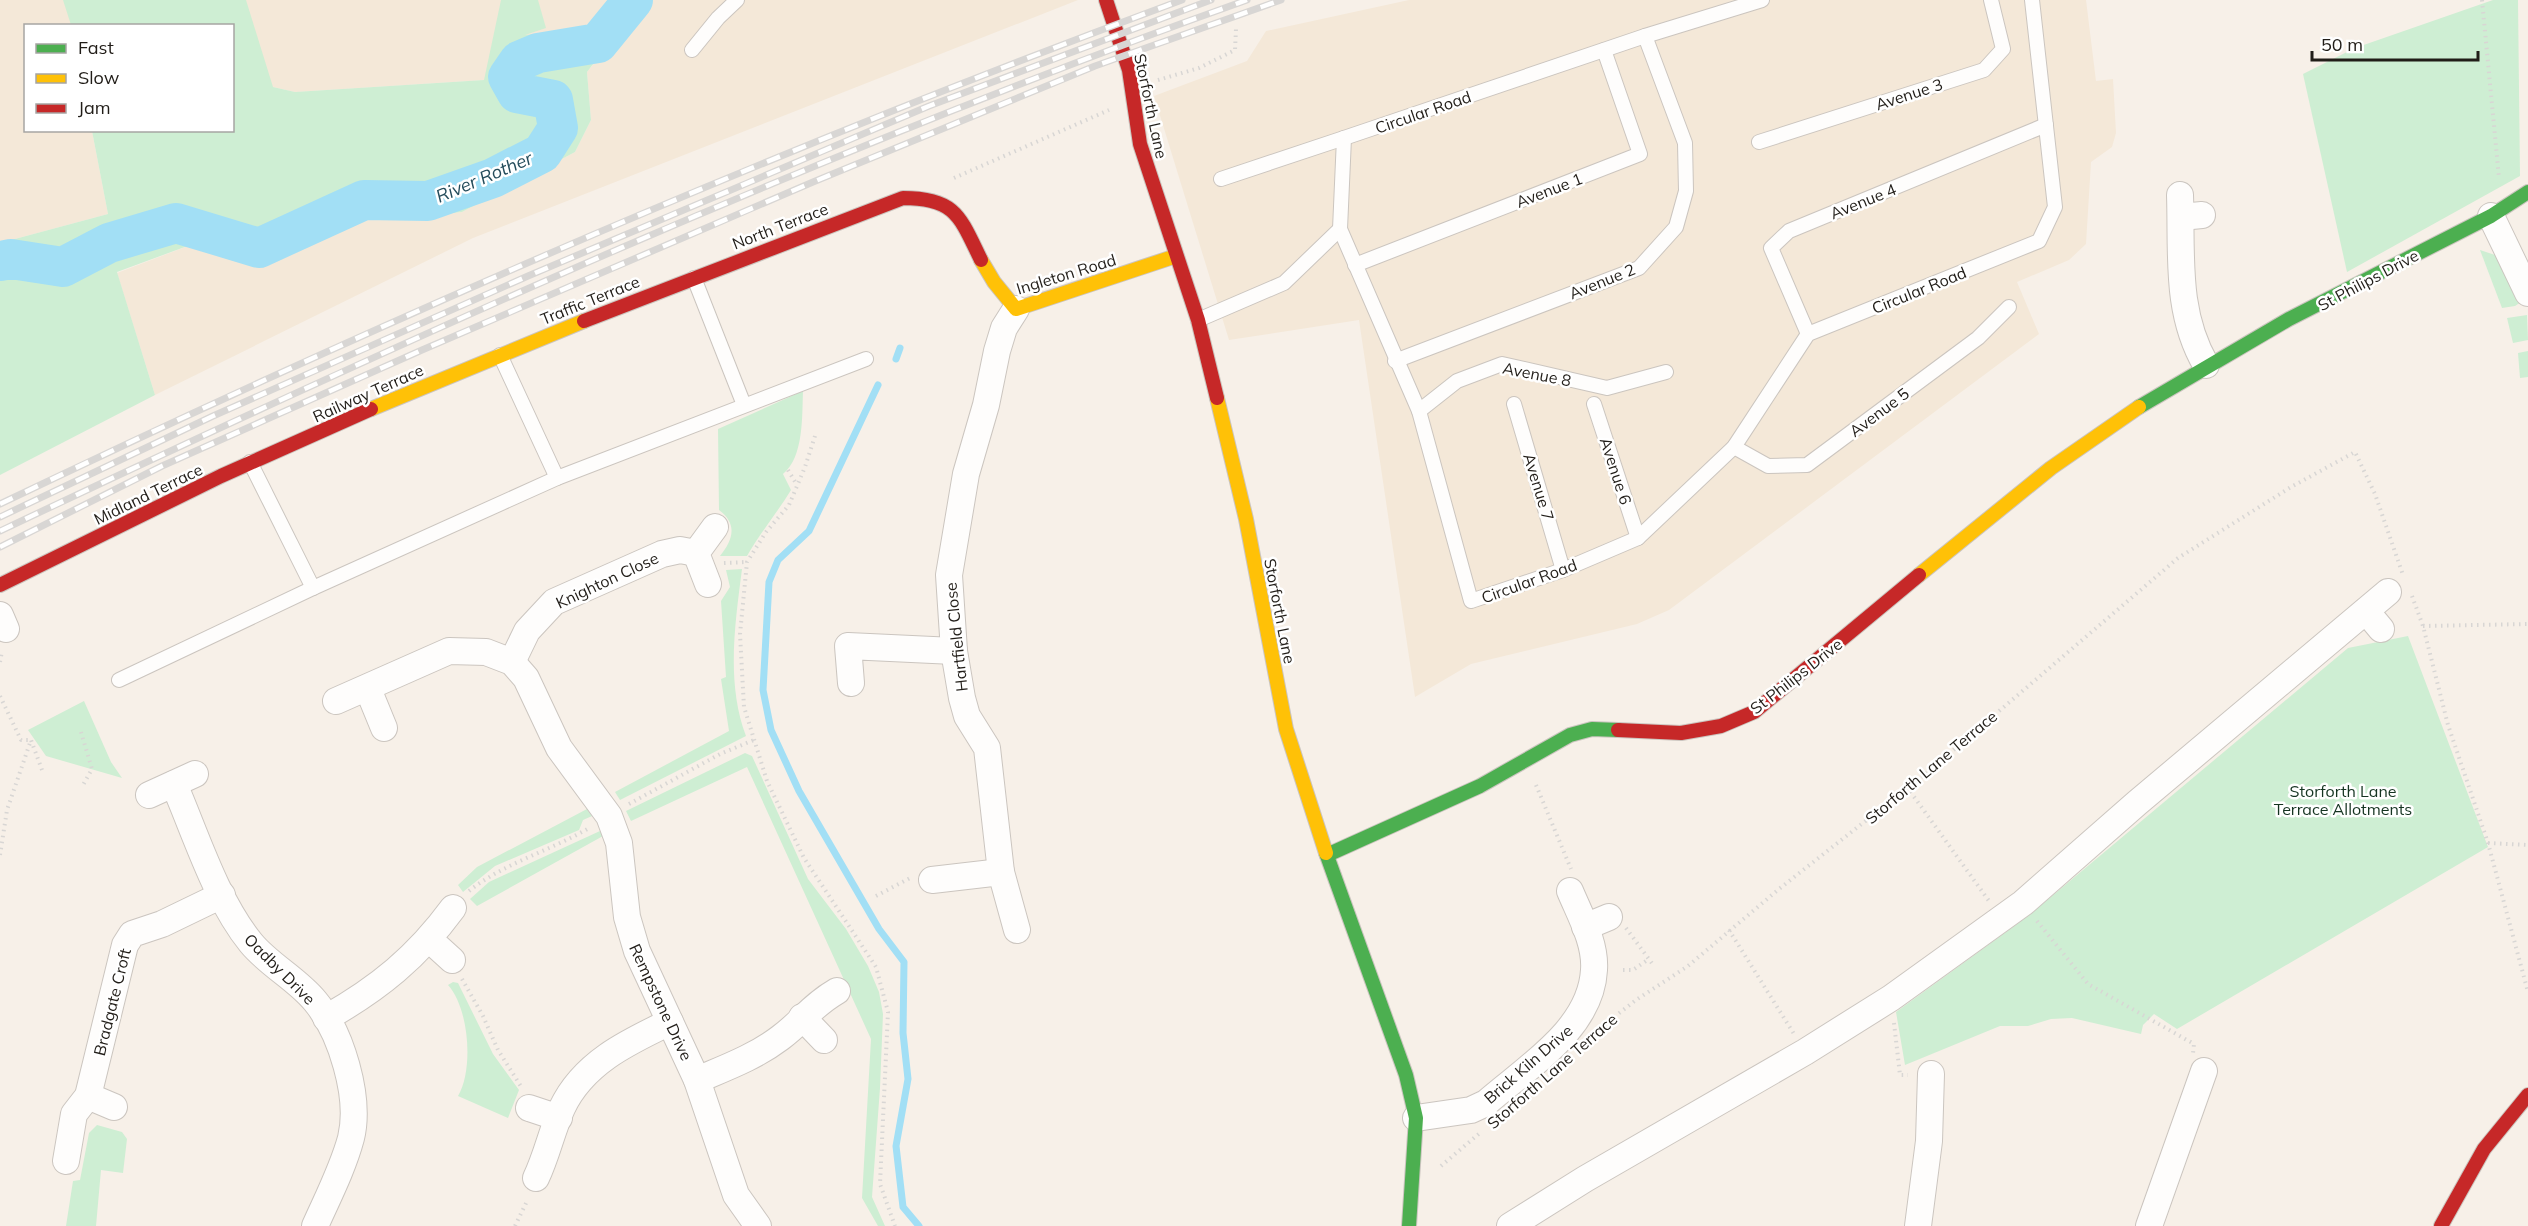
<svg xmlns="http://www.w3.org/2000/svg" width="2528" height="1226" viewBox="0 0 2528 1226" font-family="Mulish,sans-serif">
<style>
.built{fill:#f4e8d8}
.green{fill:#ceeed3}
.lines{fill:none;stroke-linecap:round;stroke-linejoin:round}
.stream{stroke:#a2dff5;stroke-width:7}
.river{stroke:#a2dff5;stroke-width:40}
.lane-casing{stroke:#cbc5bf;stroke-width:16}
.street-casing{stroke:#cbc5bf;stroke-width:28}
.fast-casing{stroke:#cbc5bf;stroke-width:16}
.slow-casing{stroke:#cbc5bf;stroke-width:16}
.jam-casing{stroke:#cbc5bf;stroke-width:16}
.path{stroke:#d8d6d4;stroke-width:4;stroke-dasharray:1.5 4.5;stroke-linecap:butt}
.lane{stroke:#fefdfc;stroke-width:14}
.street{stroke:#fefdfc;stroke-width:26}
.fast{stroke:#4caf50;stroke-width:14}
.slow{stroke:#ffc107;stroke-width:14}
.jam{stroke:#c62828;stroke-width:14}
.rail-casing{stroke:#d8d6d4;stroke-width:7}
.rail{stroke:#fff;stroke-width:4.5;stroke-dasharray:14;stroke-linecap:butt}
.labels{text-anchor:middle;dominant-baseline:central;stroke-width:5;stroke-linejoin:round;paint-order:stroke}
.street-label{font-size:16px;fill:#211d18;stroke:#fff}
.park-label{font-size:16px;fill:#153421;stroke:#fff}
.water-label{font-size:18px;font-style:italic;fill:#244c5b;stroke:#fff}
</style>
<rect width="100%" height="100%" fill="#f7f0e8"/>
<g class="built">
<path d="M0 0H621L590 29 521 36 484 80 295 92 233 78 232 26H26V130L92 131 108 214 0 243Z"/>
<path d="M645 0H1078L473 238 155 395 117 273 201 241 230 252 266 258 371 212 403 218 462 212 575 152 591 120 587 72Z"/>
<path d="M1409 0H2086L2096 81 2113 79 2116 133 2112 147 2091 162 2086 244 2069 260 2017 282 2039 334 1669 610 1637 624 1471 664 1415 697 1359 320 1229 340 1154 96 1247 61 1266 31Z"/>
</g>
<g class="green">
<path d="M63 0H246L273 87 295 92 484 80 501 0H538L546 28 525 35 590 29 597 59 587 72 591 120 575 152 462 212 403 218 371 212 266 258 230 252 201 241 117 272 155 395 0 475V243L108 214 92 131 232 130V26L71 25Z"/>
<path d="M2493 0H2518L2520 176 2347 272 2303 74 2355 48Z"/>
<path d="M2480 250 2498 256 2521 302 2515 306 2502 308Z"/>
<path d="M2527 315 2528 340 2513 343 2507 318Z"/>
<path d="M2528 351V377L2520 378 2518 353Z"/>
<path d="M803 391C802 416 804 457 783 474L791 490C777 513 760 533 747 556H720C733 540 738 524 719 510L718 429Z"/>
<path d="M742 569C735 624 726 683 746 736L620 800 615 792 729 731 721 679 726 677 721 601 730 587 726 570Z"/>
<path d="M2408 636 2488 847 2177 1029 2154 1014 2143 1025 2141 1034 2072 1018 2051 1019 2028 1026H2000L1905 1065 1896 1012 2028 916 2348 648Z"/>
<path d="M84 701 111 762 122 778 46 756 28 730Z"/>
<path d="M745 753 752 756 808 879 846 929 868 966 879 992 883 1014 880 1088 872 1197 885 1226H878L862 1198 871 1039 747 767 631 821 626 811Z"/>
<path d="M587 809 592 816 583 820 579 830 495 866 463 892 458 885 477 867Z"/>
<path d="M600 831 603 836 477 906 470 899 489 882Z"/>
<path d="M453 982 458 983 493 1054 519 1090 508 1118 458 1096C474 1069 469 1008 448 985Z"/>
<path d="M97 1125 122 1132 127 1139 123 1173 101 1170 96 1226H66L73 1181 80 1180 89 1133Z"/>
</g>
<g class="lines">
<g class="stream">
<path d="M896 359 900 348"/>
<path d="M878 385 809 531 778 560 769 582 763 690 771 730 799 791 879 929 904 962 903 1033 908 1079 896 1146 903 1207 919 1226"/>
</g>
<path class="river" d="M0 261 11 259 63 267 109 243 176 223 259 248 364 200 428 201 493 178 542 153 558 128 553 100 517 93 508 77 519 61 538 53 598 43 633 0"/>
<g class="lane-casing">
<g id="lane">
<path d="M1762 0 1645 36 1344 138 1340 229 1419 411 1471 601 1563 570 1638 538 1734 447 1808 334 2039 241 2055 207 2032 0"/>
<path d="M692 50 718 18 737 0"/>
<path d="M1759 142 1984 70 2003 49 1991 0"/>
<path d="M1221 179 1344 138"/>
<path d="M1355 265 1640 154 1604 50"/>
<path d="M694 278 744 405"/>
<path d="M1198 320 1284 283 1340 229"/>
<path d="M1808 334 1771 248 1789 231 2046 125"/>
<path d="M500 355 557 478"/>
<path d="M1395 361 1639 268 1676 227 1686 191 1685 143 1645 36"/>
<path d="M1514 404 1563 570"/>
<path d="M1594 404 1638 538"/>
<path d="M1419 411 1457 381 1502 364 1607 388 1666 372"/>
<path d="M1734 447 1768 466 1807 465 1978 338 2009 307"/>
<path d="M250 462 313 588"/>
<path d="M119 680 313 588 557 478 866 359"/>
</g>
</g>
<g class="street-casing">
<g id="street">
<path d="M2180 195C2182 254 2175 312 2206 365"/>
<path d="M2491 216 2528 293"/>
<path d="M2181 217 2202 215"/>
<path d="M1016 309 1004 328 997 351 986 405 966 474 949 575 954 651 962 698 967 716 987 748 1001 872 1017 930"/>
<path d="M708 584 696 553 715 527"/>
<path d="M2366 611 2381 629"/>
<path d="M0 615 6 629"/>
<path d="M512 662 527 631 554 602 662 554 680 550 696 553"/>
<path d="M851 683 848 646 954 651"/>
<path d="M368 689 384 728"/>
<path d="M336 701 449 651 486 652 512 662 526 678 559 748 609 816 619 843 627 917 637 951 697 1080 736 1195 758 1226"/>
<path d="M174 784C196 835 216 900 251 943 269 965 297 979 315 1001 341 1032 361 1097 351 1138 343 1168 328 1197 315 1226"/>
<path d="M149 795 195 774"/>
<path d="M932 880 1001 872"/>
<path d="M1585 927 1609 917"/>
<path d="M430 940 452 960"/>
<path d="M802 1017 824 1040"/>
<path d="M326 1018C379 988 417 957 453 908"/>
<path d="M697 1080C725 1068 755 1057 780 1038 802 1022 811 1006 837 991"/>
<path d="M88 1096 114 1107"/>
<path d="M529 1108 559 1118"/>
<path d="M1416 1118 1471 1110 1486 1103C1527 1067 1591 1029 1594 970 1596 943 1580 915 1570 891"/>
<path d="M66 1161 74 1114 88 1096 125 945 132 934 162 924 222 895"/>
<path d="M536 1178C547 1155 552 1130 562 1108 583 1063 628 1042 670 1022"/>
<path d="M1510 1226 1585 1179 1805 1052 1891 998 2023 903 2137 803 2388 592"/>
<path d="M1918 1226 1929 1141 1931 1074"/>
<path d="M2149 1226 2204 1071"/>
</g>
</g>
<g class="fast-casing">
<g id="fast">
<path d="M2139 407 2289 319 2491 216 2528 192"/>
<path d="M1326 853 1406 1075 1416 1118 1409 1226"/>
<path d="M1327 855 1480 786 1570 735 1592 729 1618 730"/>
</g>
</g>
<g class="slow-casing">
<g id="slow">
<path d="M981 260 994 282 1016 309 1176 256"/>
<path d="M1217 398 1246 519 1286 729 1326 853"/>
<path d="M371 409 584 321"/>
<path d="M1919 575 2051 468 2139 407"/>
</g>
</g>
<g class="jam-casing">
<g id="jam">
<path d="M1106 0 1129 70 1140 144 1198 320 1217 398"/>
<path d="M584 321 903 198C956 198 960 217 981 260"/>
<path d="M0 585 221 476 371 409"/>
<path d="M1618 730 1681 733 1721 726 1754 712 1919 575"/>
<path d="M2441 1226 2484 1149 2528 1095"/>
</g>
</g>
<g class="path">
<path d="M2482 0 2499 178"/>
<path d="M1158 80 1199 68 1235 50 1236 29"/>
<path d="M954 178 1109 110"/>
<path d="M815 436 805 467 789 505 766 532 747 562 740 634 744 707 767 781 804 858 876 967 888 1012 880 1184 895 1226"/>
<path d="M788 470 797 485"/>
<path d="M724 563 746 562"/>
<path d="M2412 596 2423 626 2448 725 2488 843 2528 992"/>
<path d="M2423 626 2528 624"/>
<path d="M0 662 2 651"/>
<path d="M0 696 21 740H31"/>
<path d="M81 732 92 769 83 785"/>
<path d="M1536 785 1571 869"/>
<path d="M1907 787 1989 901"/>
<path d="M629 804 720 754 754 740"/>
<path d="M2488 843 2528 845"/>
<path d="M0 855 7 810 31 740 42 770"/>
<path d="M469 891C504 863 550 851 589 828"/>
<path d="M876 896 910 878"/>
<path d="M2037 921 2088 984 2194 1044 2193 1053"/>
<path d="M1626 928 1654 966"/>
<path d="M1729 930 1794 1034"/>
<path d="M1623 970H1633L1649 959"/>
<path d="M462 979 483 1016 498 1050 522 1088"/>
<path d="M1894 1023 1900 1075H1908"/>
<path d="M1600 1028 1636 1000 1688 966 1779 889 1929 771 2178 558 2291 487 2355 452 2375 494 2403 575"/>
<path d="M1441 1166 1481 1132"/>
<path d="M515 1226 528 1199"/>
</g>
<use href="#lane" class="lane"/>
<use href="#street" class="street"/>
<use href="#fast" class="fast"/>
<use href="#slow" class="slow"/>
<use href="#jam" class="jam"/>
<g class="rail-casing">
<g id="rail">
<path d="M0 504C386 319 780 148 1182 0"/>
<path d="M0 517 213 416 528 276 929 106 1211 0"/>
<path d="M0 531C408 338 821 151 1247 0"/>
<path d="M0 547 162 466 422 350 813 182 1095 66 1281 0"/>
</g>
</g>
<use href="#rail" class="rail"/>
</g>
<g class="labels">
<g class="street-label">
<text transform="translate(1909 94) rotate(-18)">Avenue 3</text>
<text transform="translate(1151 106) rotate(78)">Storforth Lane</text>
<text transform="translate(1423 112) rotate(-19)">Circular Road</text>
<text transform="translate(1549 190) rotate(-21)">Avenue 1</text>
<text transform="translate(1863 201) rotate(-22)">Avenue 4</text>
<text transform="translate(780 226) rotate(-21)">North Terrace</text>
<text transform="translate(1066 274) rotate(-17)">Ingleton Road</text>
<text transform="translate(2368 280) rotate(-28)">St Philips Drive</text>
<text transform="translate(1602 281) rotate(-22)">Avenue 2</text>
<text transform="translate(1919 290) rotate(-22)">Circular Road</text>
<text transform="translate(590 300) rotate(-22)">Traffic Terrace</text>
<text transform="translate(1537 374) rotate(11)">Avenue 8</text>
<text transform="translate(368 393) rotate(-24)">Railway Terrace</text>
<text transform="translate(1879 412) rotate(-37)">Avenue 5</text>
<text transform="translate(1616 471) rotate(72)">Avenue 6</text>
<text transform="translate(1539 487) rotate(73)">Avenue 7</text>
<text transform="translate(148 494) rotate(-26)">Midland Terrace</text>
<text transform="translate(607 580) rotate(-25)">Knighton Close</text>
<text transform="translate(1529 581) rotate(-20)">Circular Road</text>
<text transform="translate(1280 611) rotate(79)">Storforth Lane</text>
<text transform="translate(956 637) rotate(-96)">Hartfield Close</text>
<text transform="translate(1796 676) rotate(-38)">St Philips Drive</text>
<text transform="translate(1931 767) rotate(-40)">Storforth Lane Terrace</text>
<text transform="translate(280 969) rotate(45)">Oadby Drive</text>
<text transform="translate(112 1002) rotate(-76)">Bradgate Croft</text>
<text transform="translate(661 1002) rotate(65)">Rempstone Drive</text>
<text transform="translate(1528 1064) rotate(-41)">Brick Kiln Drive</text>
<text transform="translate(1552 1071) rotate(-41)">Storforth Lane Terrace</text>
</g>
<g class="park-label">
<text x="2343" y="791">Storforth Lane<tspan x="2343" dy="18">Terrace Allotments</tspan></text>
</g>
<g class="water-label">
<text transform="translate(484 177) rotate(-23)">River Rother</text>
</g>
</g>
<rect x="24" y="24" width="210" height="108" fill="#ffffff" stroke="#a6a5a3" stroke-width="1.5"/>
<rect x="36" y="44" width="30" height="9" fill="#4caf50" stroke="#a6a5a3" stroke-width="1.5"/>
<text x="78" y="54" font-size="18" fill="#211d18">Fast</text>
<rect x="36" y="74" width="30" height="9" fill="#ffc107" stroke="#a6a5a3" stroke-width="1.5"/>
<text x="78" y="84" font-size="18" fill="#211d18">Slow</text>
<rect x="36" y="104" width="30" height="9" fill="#c62828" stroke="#a6a5a3" stroke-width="1.5"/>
<text x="78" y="114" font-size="18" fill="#211d18">Jam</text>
<path d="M2312 51v9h166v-9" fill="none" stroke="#211d18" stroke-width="3"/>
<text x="2321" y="51" font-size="18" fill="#211d18" stroke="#ffffff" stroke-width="4.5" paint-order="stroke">50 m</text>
</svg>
